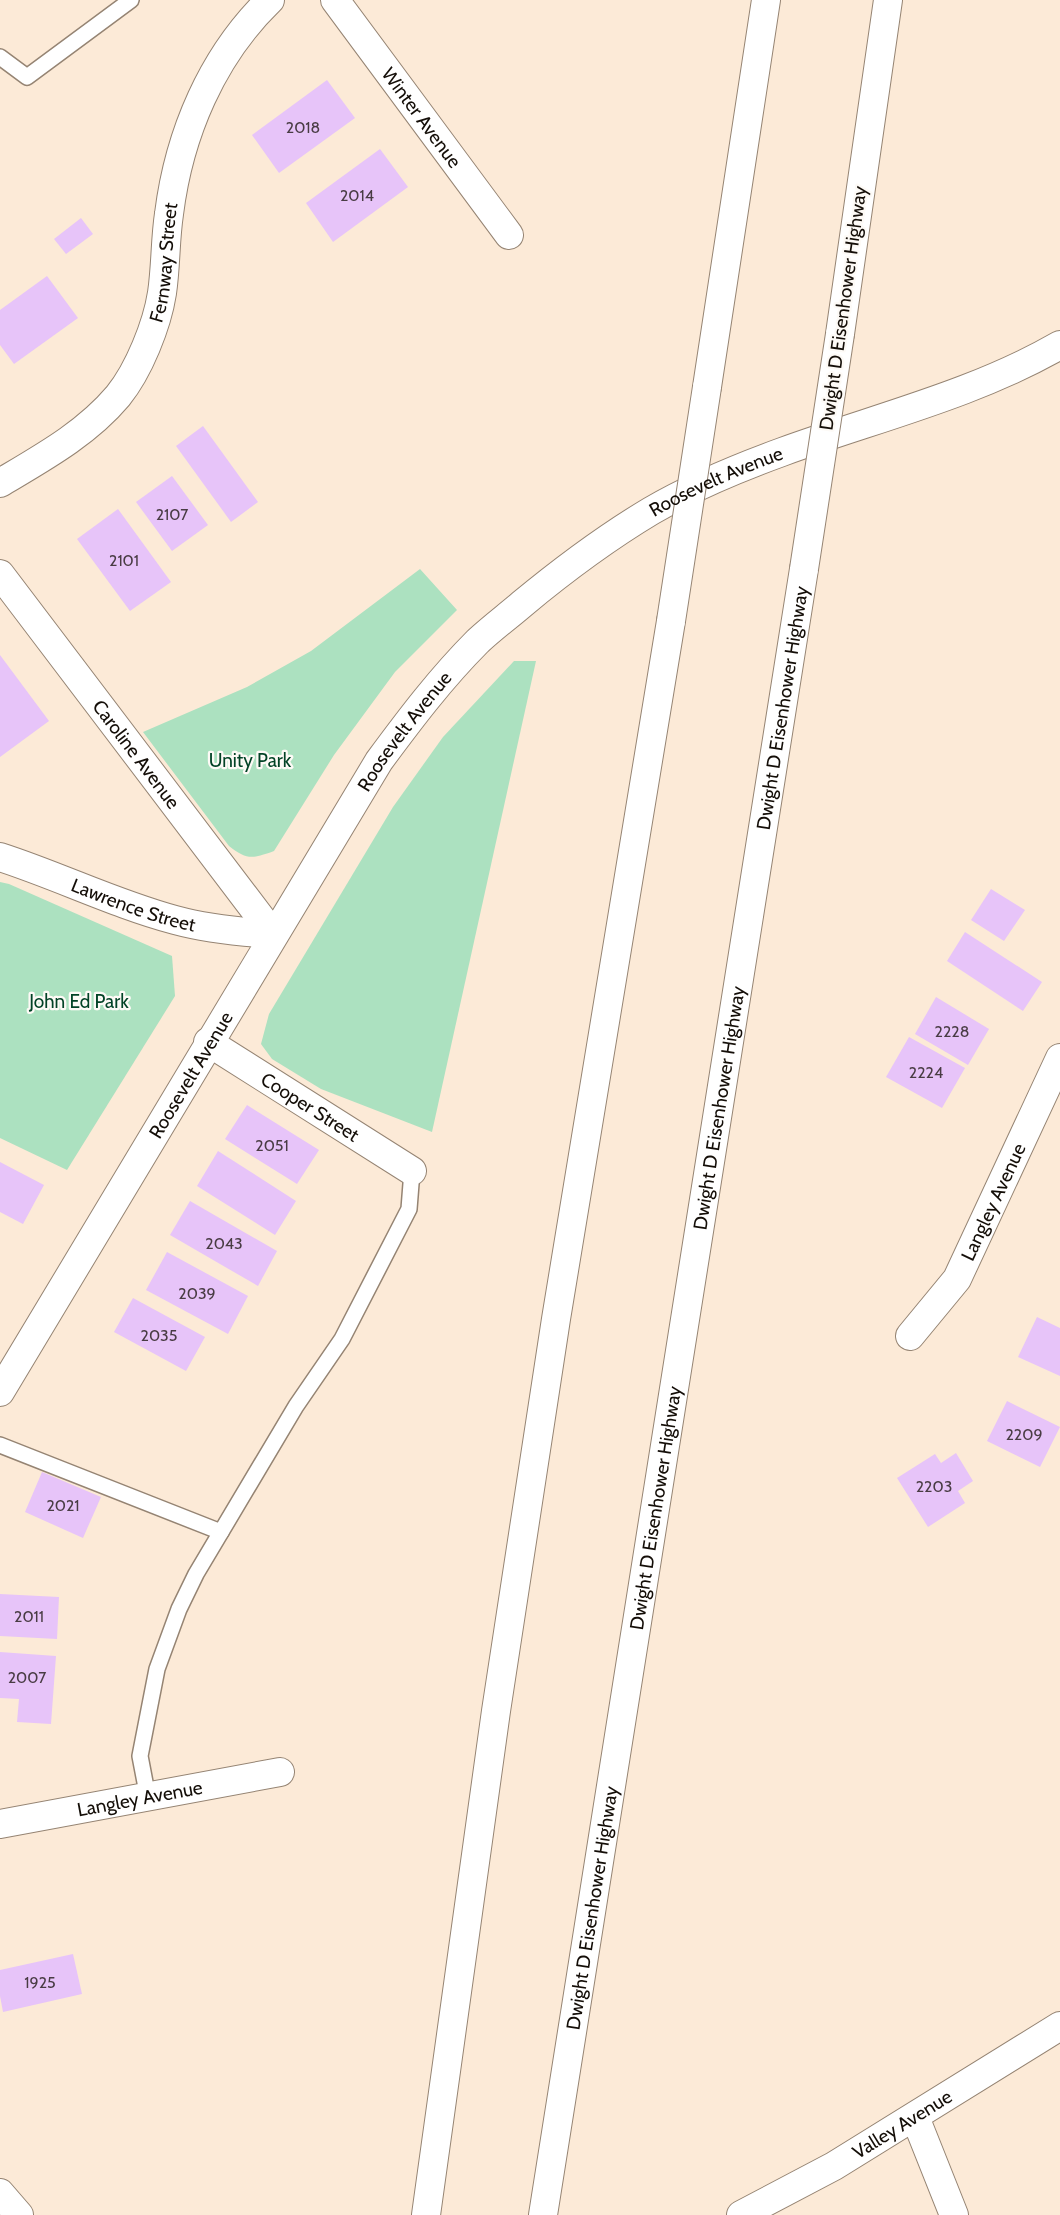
<svg xmlns="http://www.w3.org/2000/svg" width="1060" height="2215" viewBox="0 0 1060 2215" font-family="Cabin,sans-serif">
<style>
.green{fill:#ace1c0}
.building{fill:#e7c4f9}
.lines{fill:none;stroke-linecap:round;stroke-linejoin:round}
.service-casing{stroke:#958473;stroke-width:18}
.minor-casing{stroke:#958473;stroke-width:30}
.motorway-casing{stroke:#958473;stroke-width:30}
.service{stroke:#fff;stroke-width:15}
.minor{stroke:#fff;stroke-width:28}
.motorway{stroke:#fff;stroke-width:28}
.motorway-bridge-casing{stroke:#958473;stroke-width:30;stroke-linecap:butt}
.motorway-bridge{stroke:#fff;stroke-width:28}
.labels{text-anchor:middle;dominant-baseline:central;stroke-width:4.5;stroke-linejoin:round;paint-order:stroke}
.number-label{font-size:16px;fill:#493c44}
.street-label{font-size:19px;fill:#140e08;stroke:#fdfaf6}
.park-label{font-size:19px;fill:#024326;stroke:#fdfaf6}
</style>
<rect width="100%" height="100%" fill="#fcead7"/>
<g class="green">
<path d="M420 569 457 610 395 672 334 755 274 851C252 859 247 860 229 846L143 732 247 687 311 651Z"/>
<path d="M514 661H536L432 1132 321 1089 272 1059 261 1044 269 1014 393 807 443 737Z"/>
<path d="M0 882 9 884 172 956 175 996 67 1170 0 1138Z"/>
</g>
<g class="building">
<path d="M327 80 355 118 279 173 252 135Z"/>
<path d="M380 149 408 187 333 242 306 203Z"/>
<path d="M81 218 93 234 66 254 54 239Z"/>
<path d="M47 276 78 318 14 364 0 345V310Z"/>
<path d="M203 426 258 502 231 522 176 446Z"/>
<path d="M172 476 208 525 172 551 136 502Z"/>
<path d="M118 509 171 582 130 611 77 539Z"/>
<path d="M0 655 49 721 0 757Z"/>
<path d="M991 889 1025 910 1004 941 971 920Z"/>
<path d="M965 932 1042 982 1023 1011 947 961Z"/>
<path d="M936 997 989 1029 968 1065 915 1034Z"/>
<path d="M909 1037 965 1068 942 1108 886 1077Z"/>
<path d="M247 1105 319 1150 297 1184 225 1139Z"/>
<path d="M218 1151 296 1201 275 1235 197 1186Z"/>
<path d="M0 1162 44 1185 23 1224 0 1212Z"/>
<path d="M190 1201 277 1251 258 1286 170 1235Z"/>
<path d="M167 1252 248 1296 228 1334 146 1290Z"/>
<path d="M133 1298 205 1337 186 1371 114 1332Z"/>
<path d="M1037 1317 1060 1328V1376L1018 1357Z"/>
<path d="M1007 1401 1060 1427 1040 1467 987 1441Z"/>
<path d="M956 1453 973 1481 958 1491 965 1503 928 1527 897 1478 935 1454 941 1463Z"/>
<path d="M42 1472 101 1497 83 1538 25 1512Z"/>
<path d="M0 1594 59 1597 57 1639 0 1636Z"/>
<path d="M0 1652 56 1656 51 1724 17 1722 19 1699 0 1698Z"/>
<path d="M73 1954 82 1994 3 2012 0 1996V1970Z"/>
</g>
<g class="lines">
<g class="service-casing">
<g id="service">
<path d="M0 57 27 77 131 0"/>
<path d="M0 1445 221 1532"/>
<path d="M148 1798 140 1756 157 1669 179 1609 196 1574 296 1406 342 1339 409 1209 412 1171"/>
</g>
</g>
<g class="minor-casing">
<g id="minor">
<path id="s1" d="M335 0 509 235"/>
<path id="s2" d="M0 483C42 458 86 434 118 396 139 370 157 325 162 293 166 266 165 240 169 214 179 134 212 56 270 0"/>
<path id="s3" d="M0 574 273 934"/>
<path id="s4" d="M0 857C59 876 115 904 175 920 208 929 240 932 273 934"/>
<path id="s5" d="M208 1042 412 1171"/>
<path id="s6" d="M910 1336 957 1279 1060 1058"/>
<path id="s7" d="M0 1392 379 761C410 719 441 678 478 641 492 628 508 616 522 604 563 570 606 538 651 511 692 487 738 468 782 452 875 418 973 395 1060 345"/>
<path id="s8" d="M0 1824 280 1772"/>
<path d="M915 2117 954 2215"/>
<path d="M0 2193 19 2215"/>
<path id="s9" d="M741 2215 834 2166 1060 2026"/>
</g>
</g>
<g class="motorway-casing">
<g id="motorway">
<path d="M840 334 888 0"/>
<path d="M707 387 766 0"/>
<path d="M426 2215 496 1711 556 1319 671 621"/>
<path id="s10" d="M543 2215 804 569"/>
</g>
</g>
<use href="#service" class="service"/>
<use href="#minor" class="minor"/>
<use href="#motorway" class="motorway"/>
<g class="motorway-bridge-casing">
<g id="motorway-bridge">
<path d="M804 569 840 334"/>
<path d="M671 621 707 387"/>
</g>
</g>
<use href="#motorway-bridge" class="motorway-bridge"/>
</g>
<g class="labels">
<g class="number-label">
<text x="303" y="127">2018</text>
<text x="357" y="195">2014</text>
<text x="172" y="514">2107</text>
<text x="124" y="560">2101</text>
<text x="952" y="1031">2228</text>
<text x="926" y="1072">2224</text>
<text x="272" y="1145">2051</text>
<text x="224" y="1243">2043</text>
<text x="197" y="1293">2039</text>
<text x="159" y="1335">2035</text>
<text x="1024" y="1434">2209</text>
<text x="934" y="1486">2203</text>
<text x="63" y="1505">2021</text>
<text x="29" y="1616">2011</text>
<text x="27" y="1677">2007</text>
<text x="40" y="1982">1925</text>
</g>
<g class="street-label">
<text stroke="none"><textPath href="#s1" startOffset="146">Winter Avenue</textPath></text>
<text stroke="none"><textPath href="#s2" startOffset="291">Fernway Street</textPath></text>
<text transform="translate(843 308) rotate(-82)">Dwight D Eisenhower Highway</text>
<text stroke="none"><textPath href="#s7" startOffset="1180">Roosevelt Avenue</textPath></text>
<text stroke="none"><textPath href="#s10" startOffset="1526">Dwight D Eisenhower Highway</textPath></text>
<text stroke="none"><textPath href="#s7" startOffset="775">Roosevelt Avenue</textPath></text>
<text stroke="none"><textPath href="#s3" startOffset="226">Caroline Avenue</textPath></text>
<text stroke="none"><textPath href="#s4" startOffset="142">Lawrence Street</textPath></text>
<text stroke="none"><textPath href="#s7" startOffset="370">Roosevelt Avenue</textPath></text>
<text stroke="none"><textPath href="#s5" startOffset="121">Cooper Street</textPath></text>
<text stroke="none"><textPath href="#s10" startOffset="1121">Dwight D Eisenhower Highway</textPath></text>
<text stroke="none"><textPath href="#s6" startOffset="159">Langley Avenue</textPath></text>
<text stroke="none"><textPath href="#s10" startOffset="716">Dwight D Eisenhower Highway</textPath></text>
<text stroke="none"><textPath href="#s8" startOffset="142">Langley Avenue</textPath></text>
<text stroke="none"><textPath href="#s10" startOffset="311">Dwight D Eisenhower Highway</textPath></text>
<text stroke="none"><textPath href="#s9" startOffset="185">Valley Avenue</textPath></text>
</g>
<g class="park-label">
<text x="250" y="760">Unity Park</text>
<text x="79" y="1001">John Ed Park</text>
</g>
</g>
</svg>
